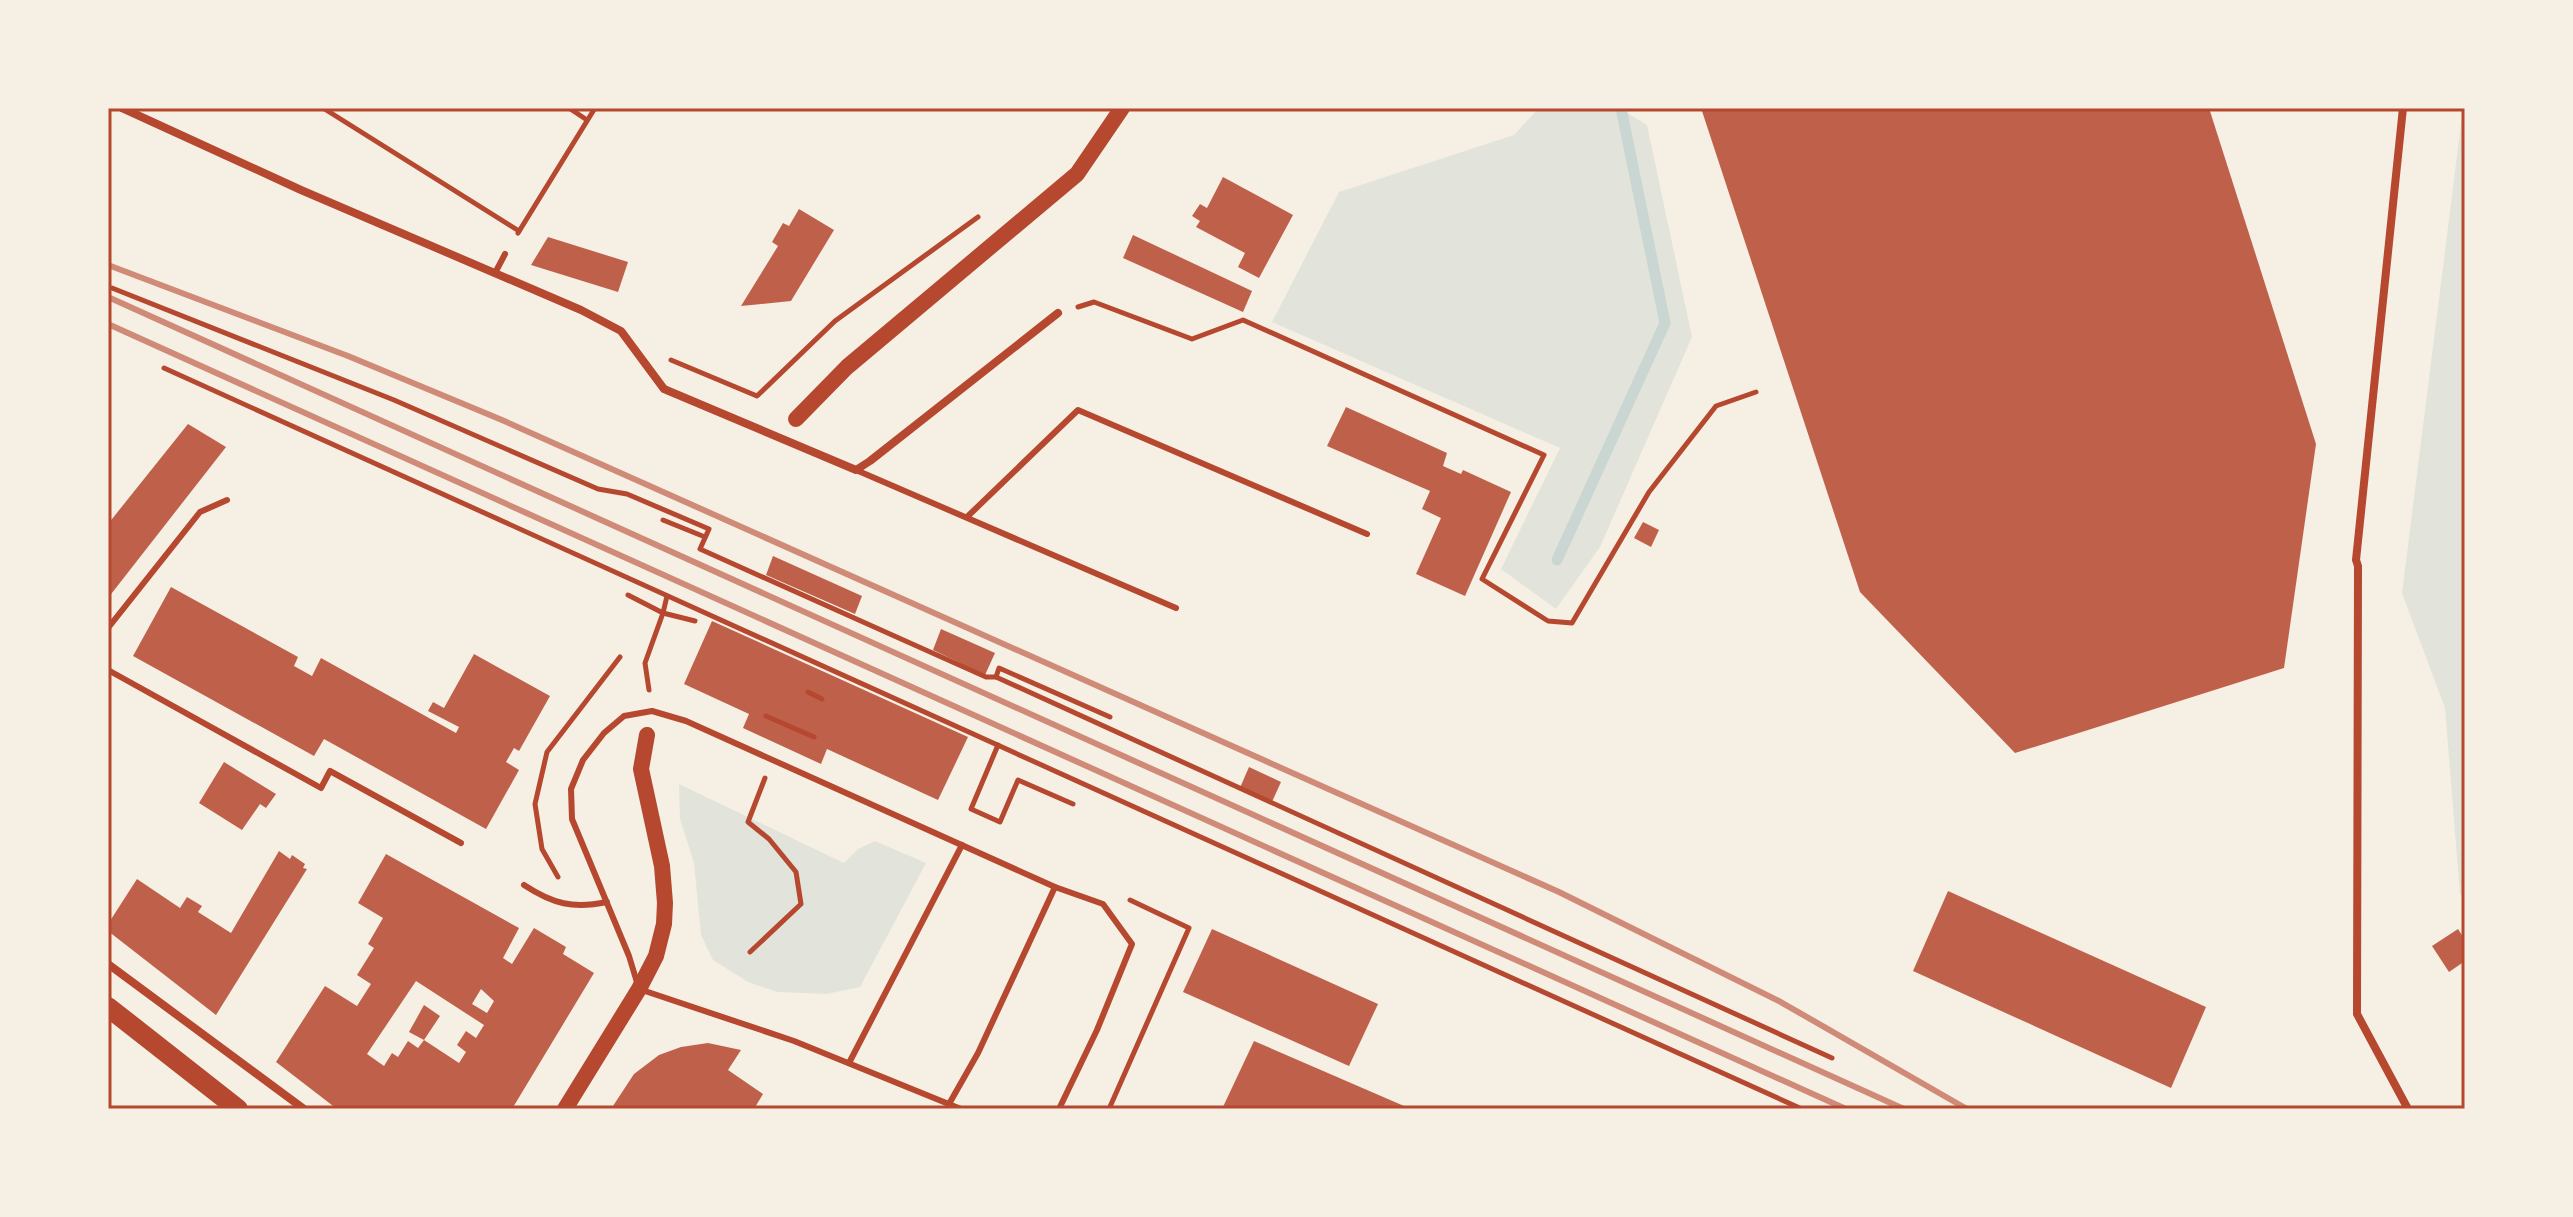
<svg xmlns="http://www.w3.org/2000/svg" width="2573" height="1217" viewBox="0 0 2573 1217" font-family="Arial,sans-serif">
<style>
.green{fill:#e2e4dc}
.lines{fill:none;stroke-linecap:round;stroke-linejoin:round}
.stream{stroke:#c9d6d2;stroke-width:11}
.building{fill:#bf614a;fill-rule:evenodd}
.path{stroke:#b5482f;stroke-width:5}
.service{stroke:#b5482f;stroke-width:6}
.minor{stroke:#b5482f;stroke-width:8}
.secondary{stroke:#b5482f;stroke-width:16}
.primary{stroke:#b5482f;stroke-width:20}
.rail{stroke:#cf8b77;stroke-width:6}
.neatline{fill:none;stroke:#b5482f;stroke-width:3}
</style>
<rect width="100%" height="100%" fill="#f6efe4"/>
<g class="green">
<path d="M1539 108H1619L1647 125 1692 337 1600 547 1556 609 1501 569 1560 448 1272 322 1339 192 1514 135Z"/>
<path d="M2463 108H2465V896L2460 894 2445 708 2402 593Z"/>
<path d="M679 784 844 863 858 849 875 841 926 863 860 987 826 994 777 992 748 982 713 960 701 935 694 863 680 819Z"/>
</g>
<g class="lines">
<path class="stream" d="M1557 560 1665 323 1621 108"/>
</g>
<g class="building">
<path d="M1701 108H2209L2316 444 2284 668 2015 753 1860 592Z"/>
<path d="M1223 177 1293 215 1259 278 1238 267 1245 253 1196 227 1200 221 1192 216 1200 204 1207 208Z"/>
<path d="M799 209 834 230 791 301 741 306 778 246 772 242 783 223 789 226Z"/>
<path d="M1133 235 1252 291 1243 312 1123 258Z"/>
<path d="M548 237 628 262 618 292 531 265Z"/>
<path d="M1346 407 1447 453 1443 466 1461 474 1463 470 1511 492 1465 596 1416 574 1441 518 1422 509 1430 491 1327 446Z"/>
<path d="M188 424 226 447 108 598V524Z"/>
<path d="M1643 522 1659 530 1651 547 1634 538Z"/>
<path d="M773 556 862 596 855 614 766 575Z"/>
<path d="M171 587 298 657 294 666 312 676 321 658 456 733 459 727 428 711 433 702 444 708 474 654 550 696 519 751 514 748 506 762 519 770 486 829 324 739 314 756 133 656Z"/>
<path d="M712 621 968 737 938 800 827 749 821 764 743 728 749 714 684 684Z"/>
<path d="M941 629 995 653 985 675 933 650Z"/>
<path d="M224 762 276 794 266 808 260 804 242 830 199 803Z"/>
<path d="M1249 767 1281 782 1271 804 1239 790Z"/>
<path d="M279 851 290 859 292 855 305 864 303 868 307 869 216 1015 108 931V924L137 879 180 908 187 897 202 906 198 912 231 933Z"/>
<path d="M386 854 519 928 503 958 512 964 534 928 566 947 563 954 594 973 512 1109H337L276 1062 325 986 357 1006 371 984 357 975 374 948 368 944 383 918 358 903ZM416 981 484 1025 476 1038 466 1031 457 1045 466 1052 459 1063 424 1040 418 1048 408 1041 398 1057 392 1053 384 1066 367 1054ZM481 989 494 1001 487 1013 472 1004Z"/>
<path d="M1948 891 2206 1007 2171 1088 1913 971Z"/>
<path d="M1212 929 1378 1004 1349 1066 1183 992Z"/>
<path d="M2458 929 2465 940V961L2449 972 2432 946Z"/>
<path d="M424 1005 440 1016 424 1040 409 1032Z"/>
<path d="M1254 1041 1411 1109H1222Z"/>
<path d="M708 1043 741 1050 728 1070 763 1094 754 1109H611L634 1074 659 1055 681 1047Z"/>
</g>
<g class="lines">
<g class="path">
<path d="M323 108 519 231"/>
<path d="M569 108 587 120"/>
<path d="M518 233 595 108"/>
<path d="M112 288 394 400 598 489 627 494 709 529 700 549 986 677H996L1832 1058"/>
<path d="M1078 307 1094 302 1192 339 1243 320 1544 455 1482 579 1548 621 1572 623 1649 492 1716 406 1756 392"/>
<path d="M671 360 757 396 835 321 978 217"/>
<path d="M164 368 1802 1109"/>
<path d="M663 520 705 537"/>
<path d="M628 595 663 613 645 663 649 690"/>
<path d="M667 596 663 613 695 621"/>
<path d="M996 677 999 668 1110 717"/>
<path d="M808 692 822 699"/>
<path d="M766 716 814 737"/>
<path d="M998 745 971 809 1000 822 1018 780 1073 804"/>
<path d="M558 877 542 849 535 804 547 752 620 657"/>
<path d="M750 952 801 904 796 872 769 839 748 822 765 778"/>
<path d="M1109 1109 1189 928 1130 900"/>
</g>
<g class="service">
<path d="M495 273 505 254"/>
<path d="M856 470 1176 608"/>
<path d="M967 517 1078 410 1367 534"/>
<path d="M108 628 200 512 227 500"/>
<path d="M108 670 321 788 330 771 461 843"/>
<path d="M524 885C553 904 573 909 607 902"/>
<path d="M849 1063 962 845"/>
<path d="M949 1104 978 1053 1055 887"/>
<path d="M961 1109 794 1041 639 989 629 956 572 819 571 789 583 760 604 733 624 716 652 711 686 721 1055 887 1103 904 1132 944 1097 1030 1059 1109"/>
</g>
<g class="minor">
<path d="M122 108 301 190 581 310 621 331 664 389 856 470 870 461 1058 313"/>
<path d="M2403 108 2356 560 2358 566 2357 1014 2408 1109"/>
<path d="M108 964 304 1109"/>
</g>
<g class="secondary">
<path d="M796 419 847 367 1077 174 1122 108"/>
<path d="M565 1109 639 989 656 956 664 924 665 903 662 866 641 769 647 735"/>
</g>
<path class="primary" d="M108 1007 238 1109"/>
<g class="rail">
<path d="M108 265 348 356 502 420 1559 892 1779 1001 1967 1109"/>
<path d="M108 297 1904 1109"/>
<path d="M108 324 1846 1109"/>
</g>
</g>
<rect width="2573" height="1217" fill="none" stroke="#f6efe4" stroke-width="220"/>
<rect x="110" y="110" width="2353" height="997" class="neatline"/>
</svg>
